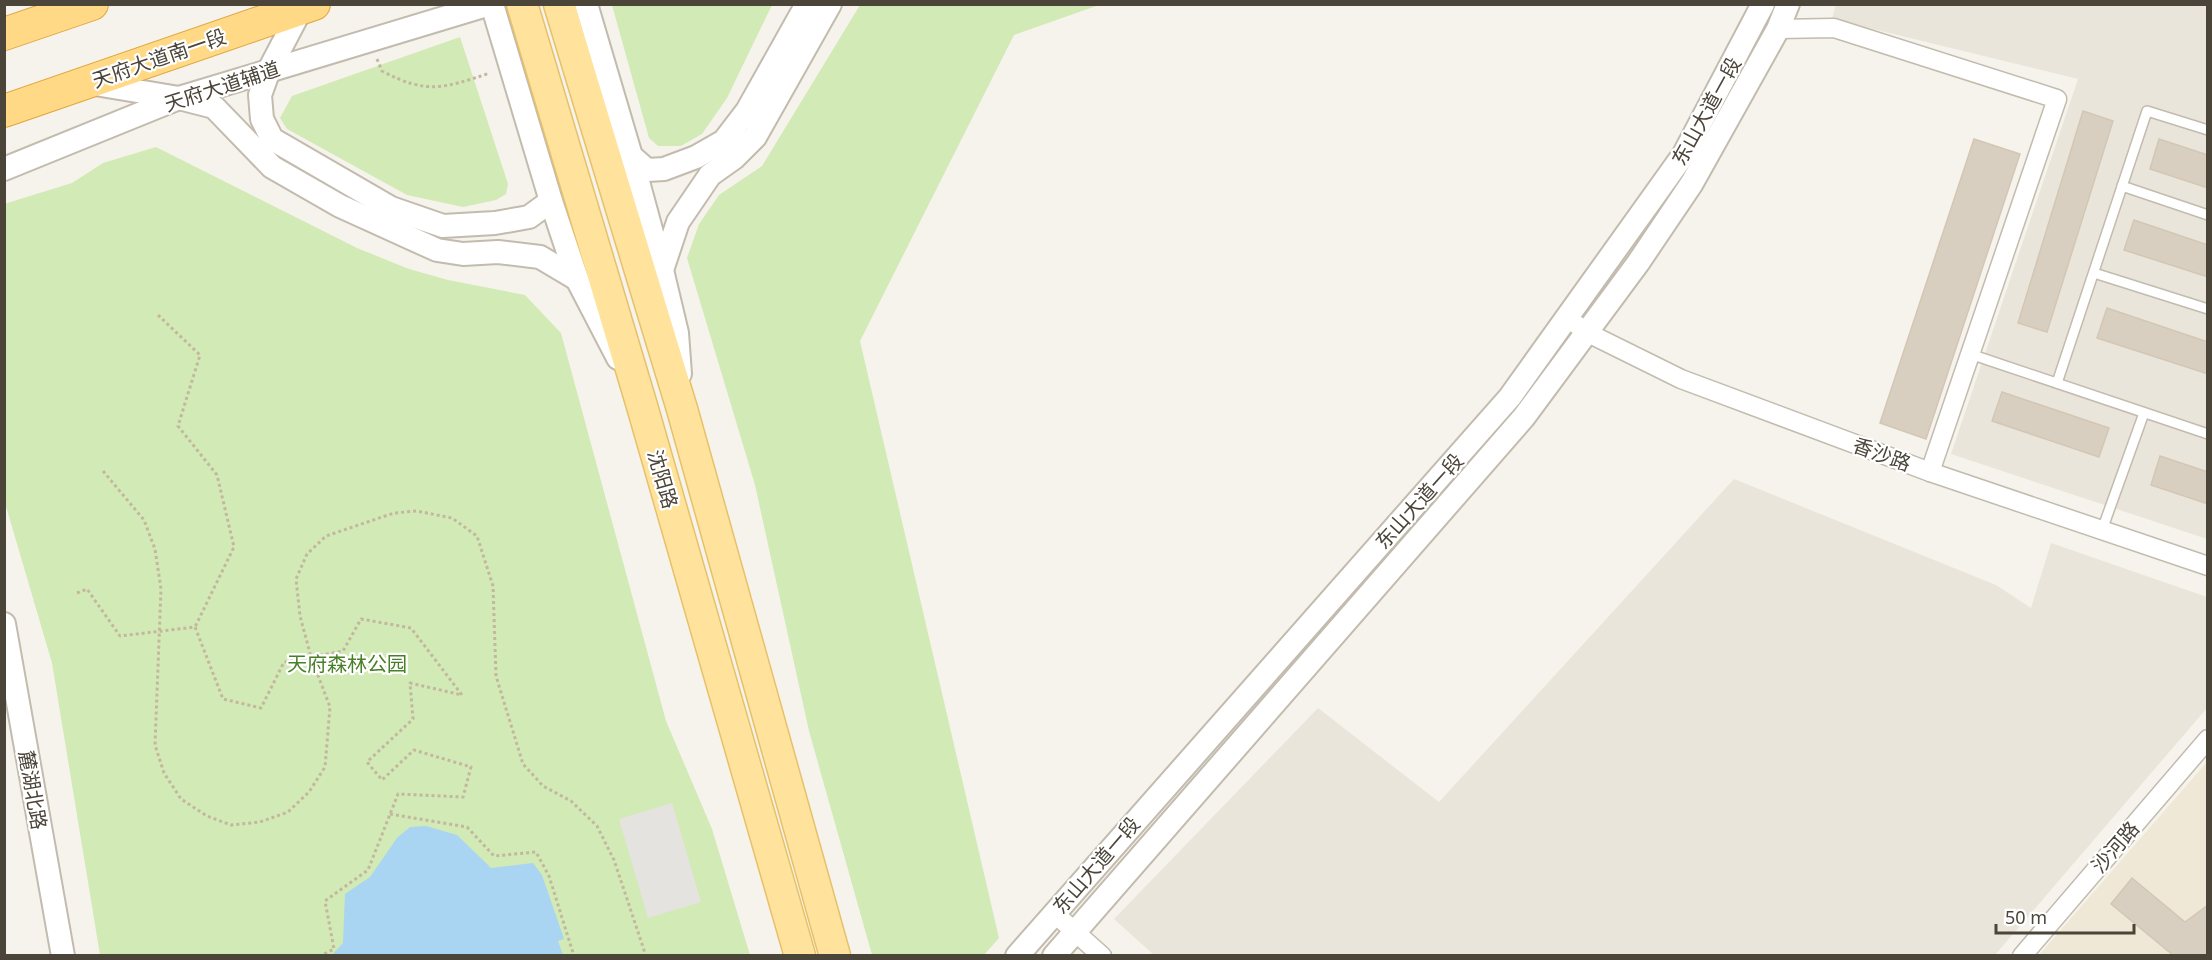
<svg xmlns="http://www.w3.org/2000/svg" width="2212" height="960" viewBox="0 0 2212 960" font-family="'Noto Sans','Noto Sans SC',sans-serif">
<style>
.residential{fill:#eae5da}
.education{fill:#efe8d6}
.green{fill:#d2eab5}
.parking{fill:#e5e3e0}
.water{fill:#a9d4f2}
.building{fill:#d8cfc1;stroke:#d3c7b4;stroke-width:1.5}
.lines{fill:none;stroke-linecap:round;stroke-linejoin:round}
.service-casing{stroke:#c2bbae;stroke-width:12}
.minor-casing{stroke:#c2bbae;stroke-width:21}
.tertiary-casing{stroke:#c2bbae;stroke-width:26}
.primary-casing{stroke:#e6c16a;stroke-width:33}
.trunk-casing{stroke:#e0a43c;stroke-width:34}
.path{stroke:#c4b79f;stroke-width:3;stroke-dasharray:3 3;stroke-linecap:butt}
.service{stroke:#fff;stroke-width:9}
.minor{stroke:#fff;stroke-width:18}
.tertiary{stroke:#fff;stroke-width:22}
.primary{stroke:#ffe39c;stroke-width:30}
.trunk{stroke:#ffd985;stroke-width:32}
.labels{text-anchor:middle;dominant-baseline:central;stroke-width:4.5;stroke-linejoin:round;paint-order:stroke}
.street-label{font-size:20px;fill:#4b4439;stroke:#fff}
.park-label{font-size:20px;fill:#4a7f2a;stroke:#fff}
</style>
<rect width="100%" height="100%" fill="#f6f3ec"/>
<g class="residential">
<path d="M1836 4 2207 5V539L1951 454 2078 79 1832 19Z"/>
<path d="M1734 479 1996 585 2031 608 2051 543 2207 597V708L1995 955 1155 956 1114 919 1318 708 1439 802Z"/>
</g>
<path class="education" d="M2207 762V955H2039Z"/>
<g class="green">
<path d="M612 5V4L772 5 727 98 702 134 681 146H658L649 138Z"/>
<path d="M860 5H1099L1014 35 860 341 999 938 984 955H872L809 731 755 485 687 258 699 224 719 195 762 166Z"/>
<path d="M460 37 508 184 506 194 496 200 463 207 407 195 287 129 280 118 292 96Z"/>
<path d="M156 147 357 248 409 269 448 280 525 295 561 333 666 721 712 829 750 955H100L52 663 5 503 4 204 72 183 103 163Z"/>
</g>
<path class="parking" d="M672 803 701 902 648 918 619 819Z"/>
<path class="water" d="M426 826 457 835 491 868 533 863 542 875 564 939 558 941 563 955H332L343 943 345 894 370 877 397 838 410 827Z"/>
<g class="building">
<path d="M2083 111 2113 121 2047 332 2018 323Z"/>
<path d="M1974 139 2020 154 1926 439 1880 423Z"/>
<path d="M2159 139 2208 155V188L2150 169Z"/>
<path d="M2134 220 2208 245V277L2124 250Z"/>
<path d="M2107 308 2208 342V374L2097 338Z"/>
<path d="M2002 392 2109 428 2099 457 1992 421Z"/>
<path d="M2160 456 2208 472V504L2151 485Z"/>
<path d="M2132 878 2185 922 2208 905V956H2174L2111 904Z"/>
</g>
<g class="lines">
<g class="service-casing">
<g id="service">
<path d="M2122 186 2208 215"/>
<path d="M2094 273 2208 309"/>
<path d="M1970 354 2208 434"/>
<path d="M2057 383 2147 111 2208 130"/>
<path d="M2102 530 2144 413"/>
</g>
</g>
<g class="minor-casing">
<g id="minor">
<path d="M1778 29 1834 28 2057 99 1930 472"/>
<path d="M1577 325 1588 333 1681 379 1930 472 2208 566"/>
<path d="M1054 913 1102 956"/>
<path d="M2022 956 2208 739"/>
</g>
</g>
<g class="tertiary-casing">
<g id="tertiary">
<path d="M492 4 551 201 577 279 618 358"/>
<path d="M586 4 631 156 662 270 677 333 680 374"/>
<path d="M301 9 269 70 260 95 262 119 272 139 391 208 443 226 495 223 529 217 551 201"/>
<path d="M89 83 179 98 214 107 272 167 340 206 437 250 463 254 498 252 540 257 577 279"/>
<path d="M631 156 647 170 664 169 696 157 724 141 747 111 807 4"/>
<path d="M4 169 179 98 490 4"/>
<path d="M662 270 678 222 710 175 734 158 755 137 830 4"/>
<path d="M4 624 63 956"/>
<path d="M1017 956 1510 397 1684 154 1763 4"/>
<path d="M1054 956 1524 417 1638 263 1692 183 1778 29 1788 4"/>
</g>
</g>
<g class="primary-casing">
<g id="primary">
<path d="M522 4 642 406 800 956"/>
<path d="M559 4 682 409 835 956"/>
</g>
</g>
<g class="trunk-casing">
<g id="trunk">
<path d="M4 34 92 4"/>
<path d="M4 111 314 4"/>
</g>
</g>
<g class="path">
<path d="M377 59 382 71C427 95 444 88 490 73"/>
<path d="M158 315 200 355 178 426 217 475 234 547 195 627"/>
<path d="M103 471 144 520 155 549 161 589 155 745 164 773 181 799 207 816 231 825 260 822 288 812 309 792 325 767 330 707 311 657 300 616 296 579 307 554 326 536 394 513 417 511 452 518 477 536 493 586 496 676 523 764 543 786 571 801 597 826 614 860 646 956"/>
<path d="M77 593 87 589 120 636 195 627 223 699 261 708 284 662 343 651 361 619 411 628 462 695 410 683 413 719 367 762 382 780 414 750 471 767 463 797 398 794 368 870 325 901 334 949 320 956"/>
<path d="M390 814 467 827 494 856 536 852 549 876 574 956"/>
</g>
<use href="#service" class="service"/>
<use href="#minor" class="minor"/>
<use href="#tertiary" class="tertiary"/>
<use href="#primary" class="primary"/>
<use href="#trunk" class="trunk"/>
</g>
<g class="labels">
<g class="street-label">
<text transform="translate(159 58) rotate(-19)">天府大道南一段</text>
<text transform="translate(222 86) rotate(-18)">天府大道辅道</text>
<text transform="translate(1706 111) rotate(-61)">东山大道一段</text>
<text transform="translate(1882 454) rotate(20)">香沙路</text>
<text transform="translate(663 479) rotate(74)">沈阳路</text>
<text transform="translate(1419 501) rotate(-48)">东山大道一段</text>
<text transform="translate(33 790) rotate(80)">麓湖北路</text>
<text transform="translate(2115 847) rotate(-49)">沙河路</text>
<text transform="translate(1096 865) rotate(-49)">东山大道一段</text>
</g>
<g class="park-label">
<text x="347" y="663">天府森林公园</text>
</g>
</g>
<rect width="2212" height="960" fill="none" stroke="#4b4439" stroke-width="12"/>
<path d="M1996 924v9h138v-9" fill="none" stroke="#4b4439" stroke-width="3"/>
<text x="2005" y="924" font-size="18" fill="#4b4439" stroke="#ffffff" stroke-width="4.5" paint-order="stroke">50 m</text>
</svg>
